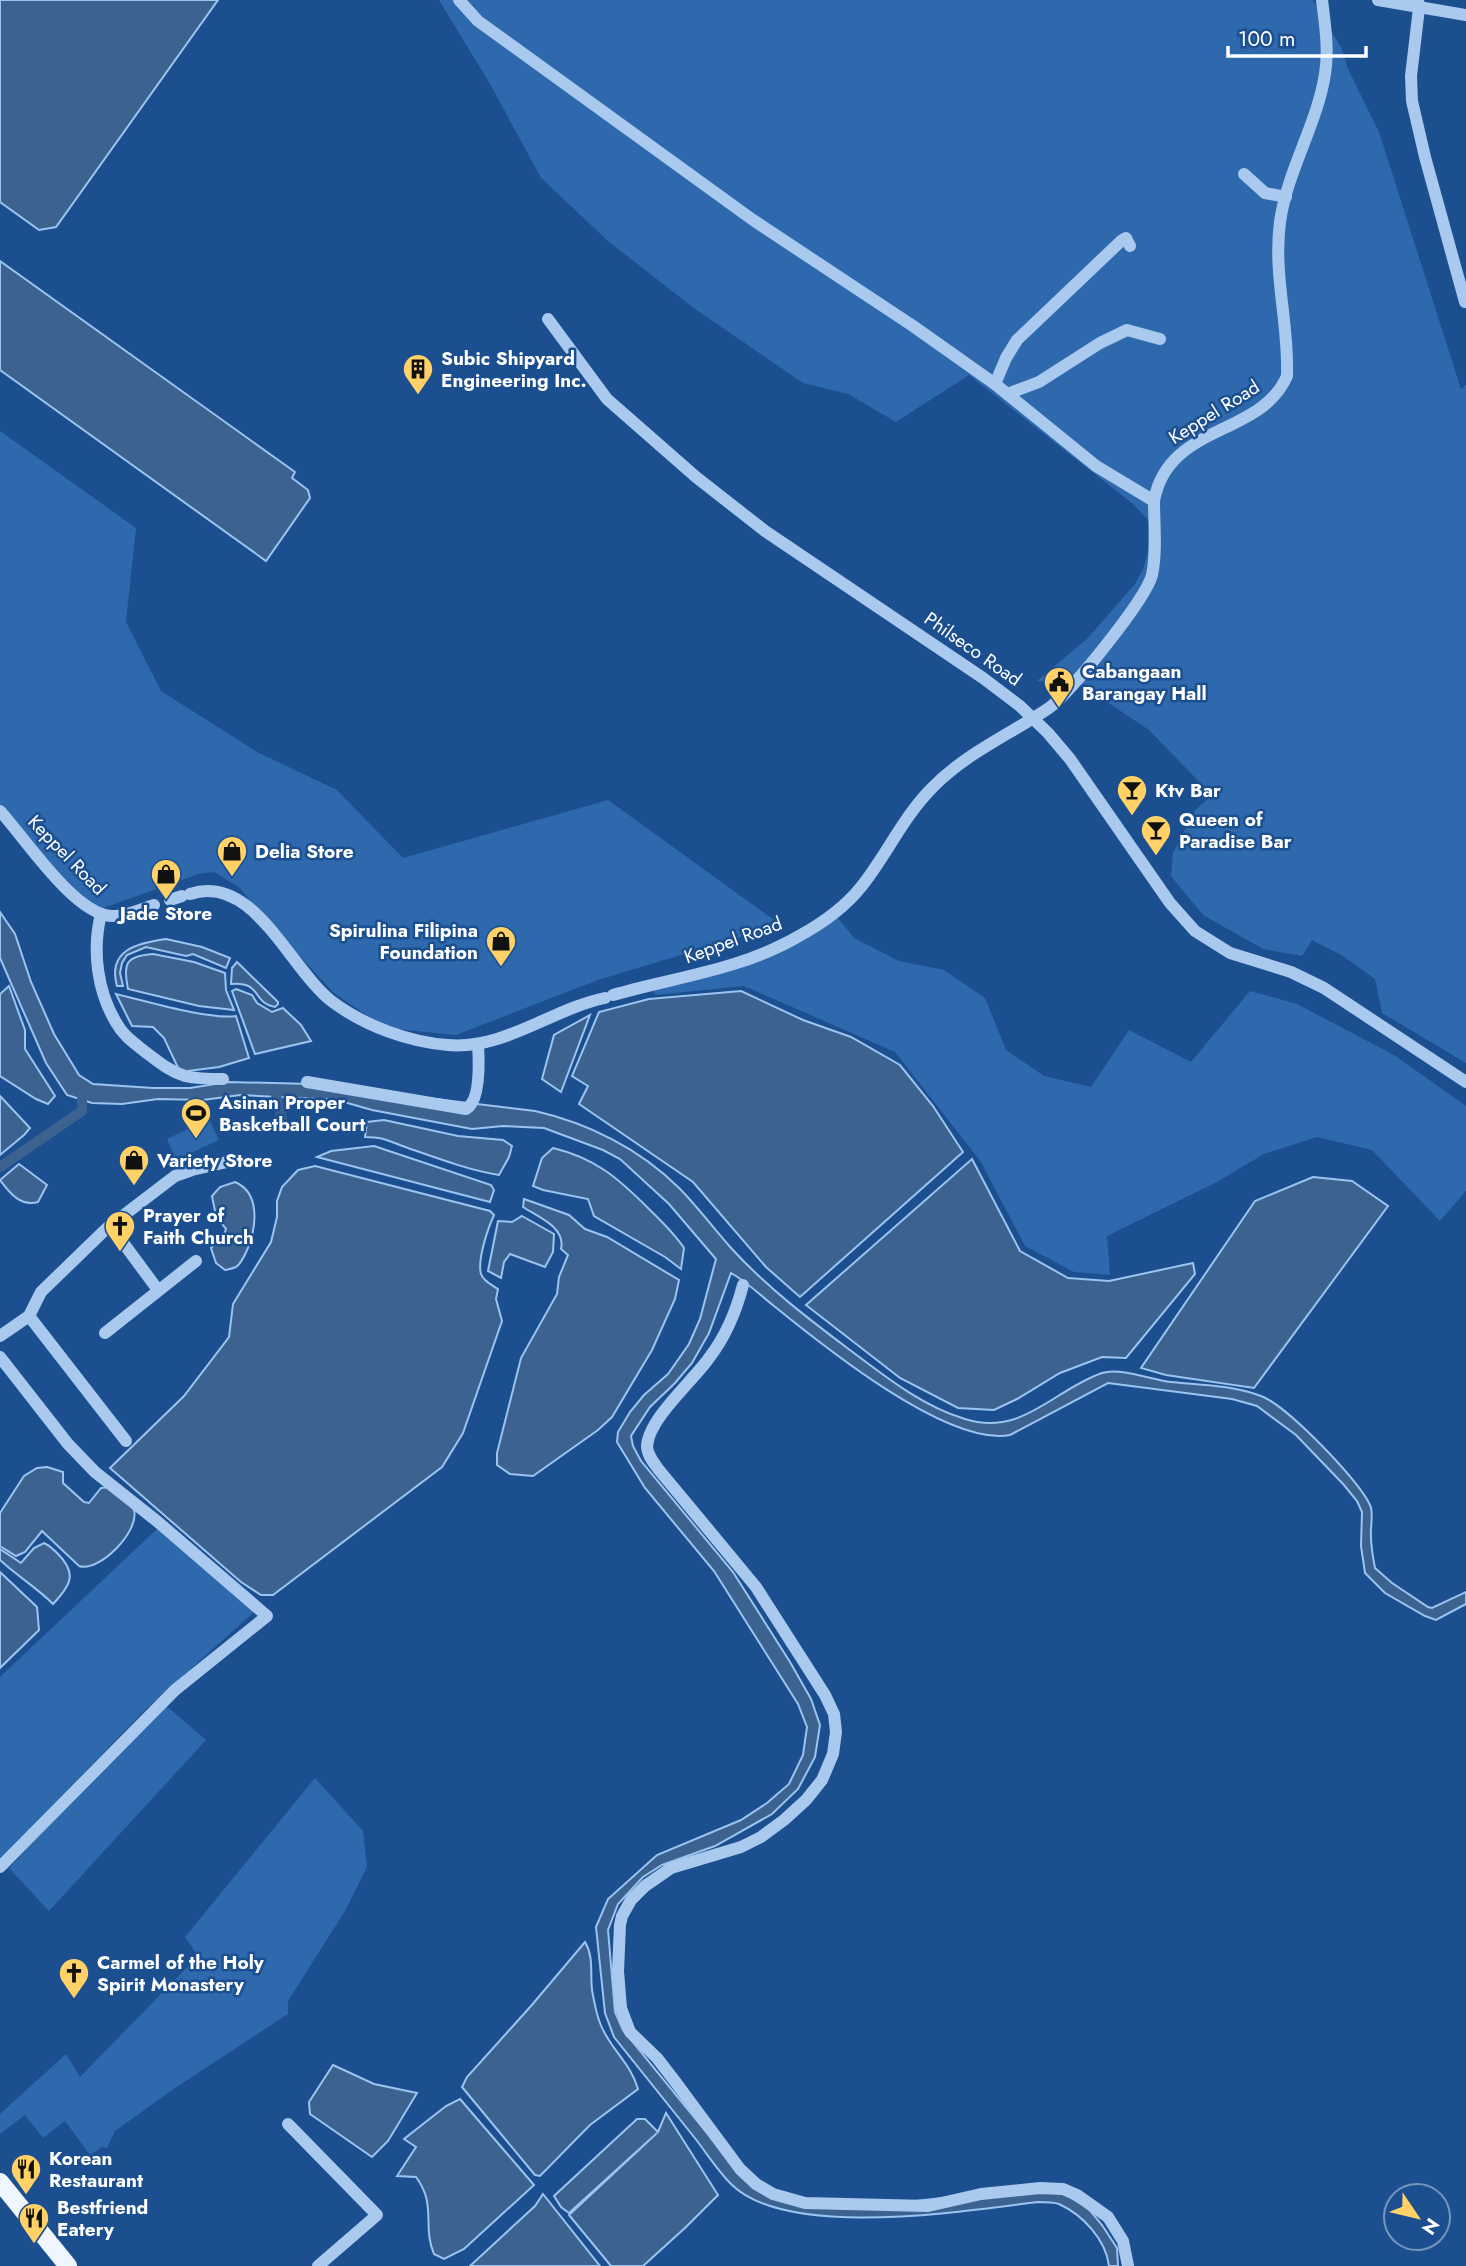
<svg xmlns="http://www.w3.org/2000/svg" width="1466" height="2266" viewBox="0 0 1466 2266" font-family="Jost,sans-serif">
<style>
.green{fill:#2e69ad}
.water{fill:#3c6290;stroke:#9cc4f0;stroke-width:2}
.lines{fill:none;stroke-linecap:round;stroke-linejoin:round}
.canal{stroke:#3c6290;stroke-width:10}
.minor{stroke:#a9c9ee;stroke-width:12}
.major{stroke:#f0f6ff;stroke-width:18}
.labels{text-anchor:middle;dominant-baseline:central;stroke-width:5;stroke-linejoin:round;paint-order:stroke}
.poi-label{font-size:19px;font-weight:bold;fill:#fff;stroke:#1b4f8f;text-anchor:start}
.street-label{font-size:19px;fill:#fff;stroke:#1b4f8f}
</style>
<rect width="100%" height="100%" fill="#1b4f8f"/>
<g class="green">
<path d="M439 0H1313L1342 49 1348 69 1379 132 1461 389 1466 385V1063L1382 1013 1375 979 1343 956 1312 940 1302 956 1263 949 1203 915 1171 876 1173 853 1195 810 1212 795 1149 730 1080 684 1037 681 1088 638 1135 584 1143 569 1148 551 1149 521 1133 504 969 375 896 422 848 394 803 383 695 309 608 241 541 178 490 84Z"/>
<path d="M0 431 136 528 126 622 161 691 257 752 337 790 403 858 608 800 781 925 598 980 456 1035 396 1029 366 1015 334 993 258 911 239 887 214 872 199 874 103 908 85 901 0 808Z"/>
<path d="M834 913 854 938 899 961 944 970 985 998 1006 1050 1044 1076 1091 1087 1129 1030 1191 1062 1250 991 1297 1004 1394 1055 1466 1106V1191L1440 1221 1372 1150 1317 1137 1264 1154 1217 1182 1107 1236 1110 1275 1074 1272 1025 1246 981 1162 895 1052 744 986 656 995 645 981 770 952Z"/>
<path d="M209 1119 219 1140 176 1160 167 1139Z"/>
<path d="M157 1529 254 1612 145 1710 0 1859V1677Z"/>
<path d="M164 1704 206 1740 49 1911 9 1868Z"/>
<path d="M315 1778 363 1831 367 1867 345 1911 288 2001V2014L175 2088 115 2131 107 2148 102 2147 90 2155 65 2121 43 2138 25 2115 0 2134V2114L66 2054 80 2077 198 1956 185 1937Z"/>
</g>
<g class="water">
<path d="M0 0H218L56 227 39 230 0 202Z"/>
<path d="M0 261 295 472 292 478 308 490 310 498 266 561 0 370Z"/>
<path d="M0 912 15 934 31 982 54 1034 79 1075 93 1084 153 1088H190L228 1082 312 1084 535 1111C588 1123 640 1149 679 1188 698 1207 714 1229 732 1249 766 1286 806 1317 846 1347 882 1374 921 1406 965 1419 1022 1437 1053 1390 1102 1373 1121 1367 1151 1380 1171 1382 1200 1385 1232 1385 1261 1396 1286 1405 1359 1480 1370 1505 1374 1513 1370 1527 1371 1536 1371 1547 1373 1558 1375 1568L1392 1583 1428 1607 1432 1608 1466 1592V1604L1436 1620 1425 1616 1385 1593 1365 1573 1361 1546 1362 1512 1357 1501 1344 1485 1296 1435 1257 1406 1232 1399 1108 1383 1010 1435C948 1447 822 1345 774 1306 760 1295 747 1282 731 1273L709 1333 692 1363 675 1383 650 1407 631 1436 633 1446 641 1461 733 1572 790 1662 811 1699 820 1725 815 1757 798 1789 772 1814 715 1846 662 1865 643 1877 618 1904 608 1930 615 2012 623 2030 742 2176 802 2203 878 2205 1025 2189 1064 2194 1088 2208 1102 2225 1117 2248 1118 2266H1109C1106 2240 1083 2215 1059 2204 1053 2202 1045 2202 1038 2202 964 2211 787 2240 731 2184 717 2170 706 2152 694 2137 668 2104 641 2071 614 2037L605 2013 596 1927 608 1899 657 1855 741 1820 767 1803 789 1784 803 1755 807 1727 798 1704 714 1571 645 1488 617 1442 618 1432 630 1412 644 1395 668 1374 689 1344 700 1319 716 1259 669 1204 620 1159 603 1150 544 1128 503 1126 472 1129 372 1110 337 1100 240 1095 203 1100 158 1099 122 1104 92 1103 67 1095 46 1063 0 958Z"/>
<path d="M166 939 202 947 230 958 226 968 193 954 186 956 146 947 127 955 122 963 120 973 123 986H117C107 950 137 943 166 939Z"/>
<path d="M153 954 194 962 225 973 226 990 234 1010 199 1006 128 989C123 964 125 956 153 954Z"/>
<path d="M237 962 278 1002V1004L275 1007C252 1003 262 981 231 984L232 968Z"/>
<path d="M9 986 25 1030V1049L55 1096 48 1104 36 1099 0 1076V994Z"/>
<path d="M236 989 252 995 257 1003 272 1012 283 1008 301 1025 311 1041 255 1054 232 991Z"/>
<path d="M741 991 803 1020 851 1037 900 1065 933 1106 963 1152 800 1297 766 1267 693 1182 579 1104 588 1086 572 1076 599 1012 649 999Z"/>
<path d="M116 994C146 1001 208 1020 236 1016L249 1058 219 1067 180 1072 164 1038 153 1027 132 1026Z"/>
<path d="M590 1015 561 1092 542 1079 554 1035Z"/>
<path d="M0 1096 30 1128 24 1135 0 1155Z"/>
<path d="M384 1120 458 1136 503 1140 512 1146 509 1157 499 1175C468 1170 437 1158 408 1148 390 1142 386 1137 365 1137L367 1122Z"/>
<path d="M374 1146 491 1185 494 1190 490 1202 317 1157 331 1151Z"/>
<path d="M553 1148C595 1158 618 1178 648 1208 661 1221 674 1233 684 1248L681 1269 665 1257 594 1216 588 1199 543 1190 533 1186 542 1158Z"/>
<path d="M972 1159 1020 1251 1068 1278 1109 1281 1193 1263 1195 1274 1126 1358 1102 1357 1060 1373 1017 1399 994 1410 958 1408 900 1378 806 1305Z"/>
<path d="M19 1164 47 1185 38 1202C20 1207 10 1193 0 1180Z"/>
<path d="M315 1166 490 1211 494 1215C488 1228 477 1260 481 1274 483 1281 492 1285 498 1289L496 1299 502 1321 463 1433 442 1467 273 1595H261L241 1582 110 1468 184 1396 229 1337 233 1304 271 1242 277 1217V1201L282 1187 298 1170Z"/>
<path d="M1313 1177 1352 1181 1388 1206 1254 1388 1166 1375 1141 1368 1255 1201Z"/>
<path d="M235 1182C261 1193 256 1227 248 1248 245 1254 242 1263 236 1267 232 1269 228 1269 225 1270L216 1263 211 1248 224 1235 226 1229 216 1216 212 1196 220 1187Z"/>
<path d="M524 1199 569 1215 585 1229 607 1237 679 1280 675 1299 652 1350 612 1417 598 1430 533 1476 510 1474 497 1465V1453L521 1358 557 1294 559 1277 568 1255 561 1249C566 1227 538 1217 523 1207Z"/>
<path d="M522 1216 554 1234 553 1252 545 1267 510 1254 504 1262 501 1278 488 1271 498 1221 512 1222Z"/>
<path d="M47 1467 63 1472V1483L84 1502 89 1503 101 1488 110 1487C118 1493 130 1500 134 1510 140 1531 99 1573 79 1566L42 1531 25 1552 16 1556 0 1546V1513L24 1476 37 1468Z"/>
<path d="M44 1543C51 1546 53 1549 58 1554 78 1574 70 1586 53 1604 36 1587 17 1576 0 1560V1549L21 1563 34 1548Z"/>
<path d="M0 1572 37 1607 39 1630 0 1668Z"/>
<path d="M585 1942C594 1957 590 1973 592 1990 594 2001 596 2013 600 2023 609 2048 631 2063 638 2089L590 2125 540 2176 535 2175 462 2087 467 2077 531 2006Z"/>
<path d="M333 2065 374 2084 417 2093 388 2141 372 2157 310 2114 309 2102Z"/>
<path d="M460 2099 534 2185 464 2249 444 2259 434 2254C422 2226 437 2205 416 2177L397 2176 416 2147 404 2139 446 2106Z"/>
<path d="M666 2113 718 2195 686 2227 643 2266H611L569 2215 657 2133 569 2213 561 2207 554 2196 637 2119H645L658 2132Z"/>
<path d="M543 2194 600 2266H470L535 2206Z"/>
</g>
<g class="lines">
<g class="canal">
<path d="M275 1091 282 1120"/>
<path d="M0 1167 82 1111V1093"/>
</g>
<g class="minor">
<path d="M459 0 478 21 753 220 913 326 995 384 1096 466 1154 501"/>
<path d="M1378 0 1466 15"/>
<path d="M1418 0 1419 8 1411 76 1412 101 1425 157 1465 302"/>
<path d="M1244 174 1265 193 1286 197"/>
<path d="M548 319 607 399 696 477 765 531 983 678 1020 706 1048 733 1070 759 1170 903 1195 931 1230 953 1291 972 1324 988 1466 1082"/>
<path d="M995 384 1006 358 1017 340 1121 241 1126 238 1130 246"/>
<path d="M1007 394 1039 382 1100 343 1127 330 1160 339"/>
<path d="M0 811C25 838 75 915 112 916 125 917 141 909 154 905"/>
<path d="M190 894C254 872 290 971 334 1003 366 1026 408 1042 448 1045 504 1050 552 1009 605 998"/>
<path d="M170 900 182 896"/>
<path d="M101 914C92 950 97 992 117 1024 124 1037 137 1045 148 1054 160 1063 171 1072 185 1076 198 1079 211 1079 223 1079"/>
<path d="M613 995C675 977 741 970 799 936 821 924 845 907 861 887 886 856 903 817 932 788 966 753 1009 735 1049 708 1071 692 1146 599 1152 575 1157 552 1154 524 1154 501 1168 423 1261 437 1287 376 1289 323 1273 276 1280 222 1287 171 1317 125 1325 74 1329 49 1325 25 1322 0"/>
<path d="M307 1082 466 1109C481 1101 479 1060 478 1044"/>
<path d="M110 1225 158 1290"/>
<path d="M743 1285C736 1312 726 1336 709 1358 693 1381 649 1418 647 1446 647 1455 654 1463 659 1470L756 1587 825 1695 834 1714 836 1732 833 1754 822 1780 806 1800 784 1820 761 1837 741 1847 671 1868 645 1886 631 1900 622 1916 620 1925 618 1971 621 2008 630 2032 657 2058 674 2080 740 2169 756 2184 773 2194 805 2203 928 2206 981 2194 1040 2188 1063 2189 1077 2195 1108 2217 1123 2241 1128 2266"/>
<path d="M29 1316 126 1441"/>
<path d="M105 1333 196 1261"/>
<path d="M0 1336 29 1316 41 1292 107 1228 175 1176 192 1170 227 1162"/>
<path d="M0 1357 68 1444 95 1472 158 1522 267 1616 175 1690 0 1867"/>
<path d="M288 2124 377 2215 318 2266"/>
</g>
<path class="major" d="M0 2182 68 2266"/>
</g>
<defs>
<g id="building-pin" transform="scale(1.575)"><path d="M0 17L-7.5 6A9.5 9.5 0 1 1 7.5 6Z" fill="#ffd166" stroke="#1b4f8f"/><path d="M-4-6H4V6H1V3H-1V6H-4ZM-2.5-4.3h1.7v1.8h-1.7ZM.8-4.3h1.7v1.8H.8ZM-2.5-1h1.7V.8h-1.7ZM.8-1h1.7V.8H.8Z" fill="#111"/></g>
<g id="civic-pin" transform="scale(1.575)"><path d="M0 17L-7.5 6A9.5 9.5 0 1 1 7.5 6Z" fill="#ffd166" stroke="#1b4f8f"/><path d="M-.6-6.5H3V-4.5H.6V-3L4-1V1h2V6H-6V1h2V-1L-.6-3ZM-1.2 2.5V6h2.4V2.5Z" fill="#111"/></g>
<g id="bar-pin" transform="scale(1.575)"><path d="M0 17L-7.5 6A9.5 9.5 0 1 1 7.5 6Z" fill="#ffd166" stroke="#1b4f8f"/><path d="M-6-5H6L.8 .8V4.5H3.5V6h-7V4.5H-.8V.8Z" fill="#111"/></g>
<g id="shop-pin" transform="scale(1.575)"><path d="M0 17L-7.5 6A9.5 9.5 0 1 1 7.5 6Z" fill="#ffd166" stroke="#1b4f8f"/><path d="M-5-2.5h2.3a2.7 3.5 0 0 1 5.4 0H5L5.5 6h-11ZM-1.5-2.5h3a1.5 2.3 0 0 0-3 0Z" fill="#111"/></g>
<g id="stadium-pin" transform="scale(1.575)"><path d="M0 17L-7.5 6A9.5 9.5 0 1 1 7.5 6Z" fill="#ffd166" stroke="#1b4f8f"/><path d="M0-5a6.5 5 0 1 0 0 10a6.5 5 0 1 0 0-10ZM-3.5-1.8h7v3.6h-7Z" fill="#111"/></g>
<g id="church-pin" transform="scale(1.575)"><path d="M0 17L-7.5 6A9.5 9.5 0 1 1 7.5 6Z" fill="#ffd166" stroke="#1b4f8f"/><path d="M-1.2-6h2.4v3.5h3.3v2.4h-3.3V6h-2.4V-.1h-3.3v-2.4h3.3Z" fill="#111"/></g>
<g id="restaurant-pin" transform="scale(1.575)"><path d="M0 17L-7.5 6A9.5 9.5 0 1 1 7.5 6Z" fill="#ffd166" stroke="#1b4f8f"/><path d="M-5-6h1v4h1v-4h1v4h1v-4h1v5L-1.5 .5V6h-2V.5L-5-1ZM5-6V6H3V1.5H1.5Q1.5-4 5-6Z" fill="#111"/></g>
</defs>
<g fill-rule="evenodd">
<use href="#building-pin" x="418" y="369"/>
<use href="#civic-pin" x="1059" y="682"/>
<use href="#bar-pin" x="1132" y="790"/>
<use href="#bar-pin" x="1156" y="830"/>
<use href="#shop-pin" x="232" y="851"/>
<use href="#shop-pin" x="166" y="874"/>
<use href="#shop-pin" x="501" y="941"/>
<use href="#stadium-pin" x="196" y="1113"/>
<use href="#shop-pin" x="134" y="1160"/>
<use href="#church-pin" x="120" y="1226"/>
<use href="#church-pin" x="74" y="1973"/>
<use href="#restaurant-pin" x="26" y="2169"/>
<use href="#restaurant-pin" x="34" y="2218"/>
</g>
<g class="labels">
<g class="poi-label">
<text x="441" y="358">Subic Shipyard<tspan x="441" dy="22">Engineering Inc.</tspan></text>
<text x="1082" y="671">Cabangaan<tspan x="1082" dy="22">Barangay Hall</tspan></text>
<text x="1155" y="790">Ktv Bar</text>
<text x="1179" y="819">Queen of<tspan x="1179" dy="22">Paradise Bar</tspan></text>
<text x="255" y="851">Delia Store</text>
<text x="166" y="913" text-anchor="middle">Jade Store</text>
<text x="478" y="930" text-anchor="end">Spirulina Filipina<tspan x="478" dy="22">Foundation</tspan></text>
<text x="219" y="1102">Asinan Proper<tspan x="219" dy="22">Basketball Court</tspan></text>
<text x="157" y="1160">Variety Store</text>
<text x="143" y="1215">Prayer of<tspan x="143" dy="22">Faith Church</tspan></text>
<text x="97" y="1962">Carmel of the Holy<tspan x="97" dy="22">Spirit Monastery</tspan></text>
<text x="49" y="2158">Korean<tspan x="49" dy="22">Restaurant</tspan></text>
<text x="57" y="2207">Bestfriend<tspan x="57" dy="22">Eatery</tspan></text>
</g>
<g class="street-label">
<text transform="translate(1214 412) rotate(-32)">Keppel Road</text>
<text transform="translate(973 649) rotate(35)">Philseco Road</text>
<text transform="translate(67 855) rotate(46)">Keppel Road</text>
<text transform="translate(733 940) rotate(-20)">Keppel Road</text>
</g>
</g>
<g transform="translate(1417 2217) rotate(125)"><circle r="33" fill="#1b4f8f" stroke="#7695bc" stroke-width="2"/>
<path d="M0-5L12 26L0 18L-12 26Z" fill="#ffd166"/>
<text y="-10" font-size="19" font-weight="bold" text-anchor="middle" fill="#ffffff">N</text>
</g>
<path d="M1228 46v10h138v-10" fill="none" stroke="#ffffff" stroke-width="3.5"/>
<text x="1238" y="46" font-size="21" fill="#ffffff" stroke="#1b4f8f" stroke-width="5" paint-order="stroke">100 m</text>
</svg>
